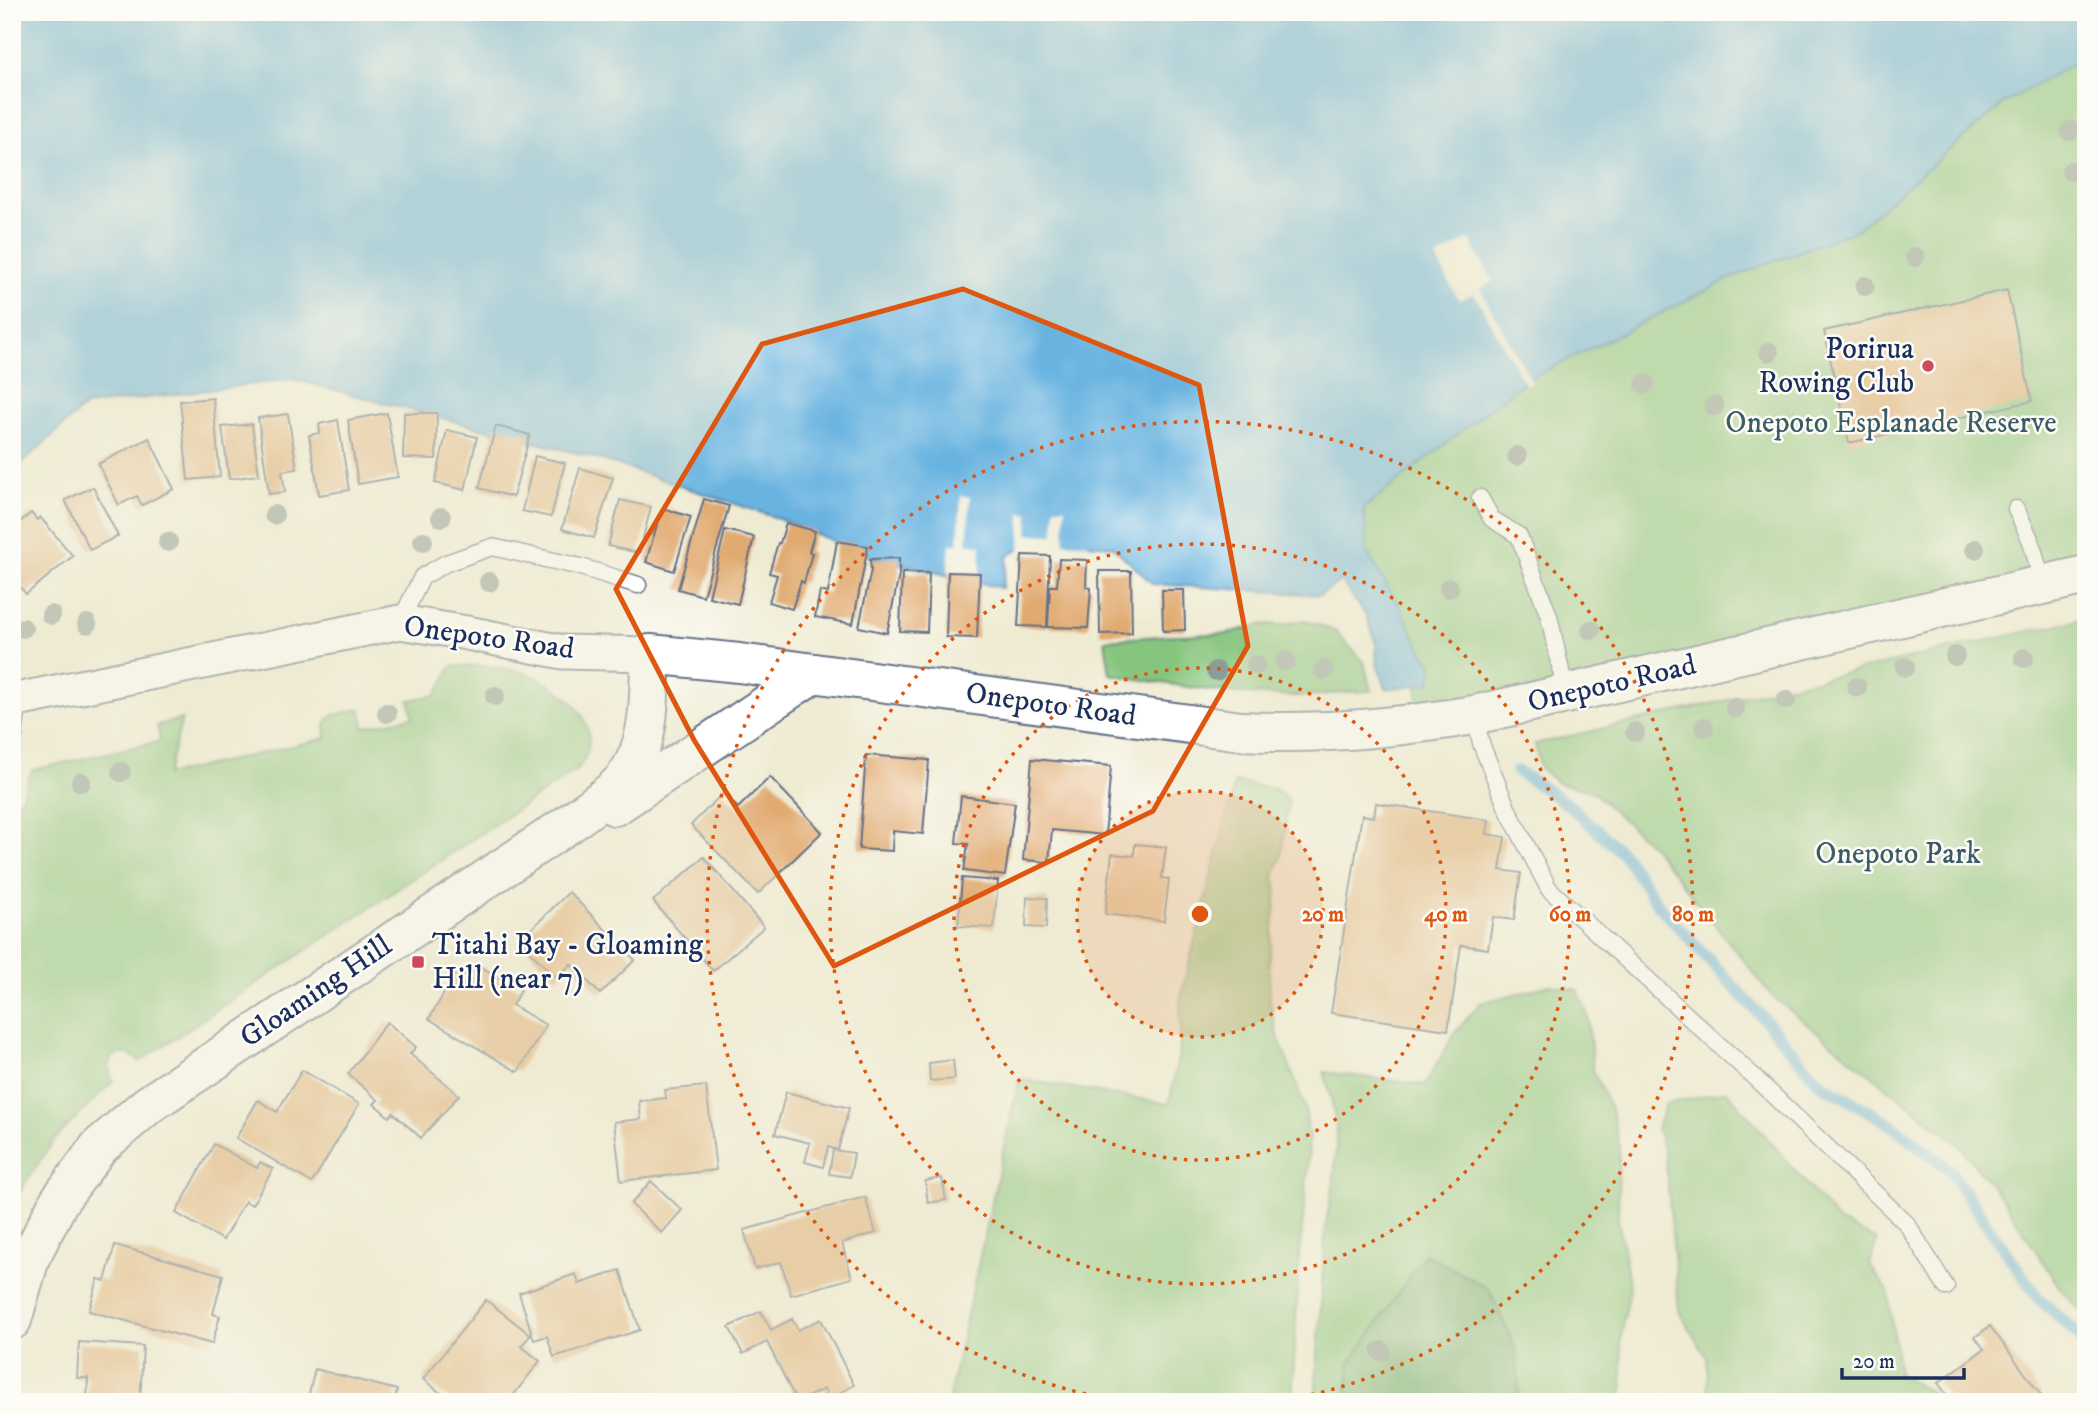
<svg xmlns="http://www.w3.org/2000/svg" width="2098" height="1414" viewBox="0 0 2098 1414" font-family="'IM FELL DW Pica',serif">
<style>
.green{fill:#86c57d;stroke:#507a6e;stroke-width:2}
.forest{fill:#6caa6c;stroke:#446c65;stroke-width:2}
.water{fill:#67b3e0;stroke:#41719f;stroke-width:2}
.pier{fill:#efebd3}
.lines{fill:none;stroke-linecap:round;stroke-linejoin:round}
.stream{stroke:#67b3e0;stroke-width:12}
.building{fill:#e1aa71}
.service-casing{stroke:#657187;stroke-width:19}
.minor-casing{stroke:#657187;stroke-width:37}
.tertiary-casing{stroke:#657187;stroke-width:42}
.service{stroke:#fff;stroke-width:16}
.minor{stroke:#fff;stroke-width:33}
.tertiary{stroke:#fff;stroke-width:38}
.tree{fill:#8c9c98}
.marked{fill:none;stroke:#de5710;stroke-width:5;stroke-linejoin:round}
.ring{fill:none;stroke:#de5710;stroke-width:3.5;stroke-dasharray:3.5 7}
.poi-dot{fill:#d1495b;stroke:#fdfcf7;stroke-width:2.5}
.labels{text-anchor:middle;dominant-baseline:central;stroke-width:5;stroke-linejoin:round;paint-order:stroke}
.poi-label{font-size:30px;fill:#1b2f5e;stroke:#fdfcf7;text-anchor:end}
.park-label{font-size:30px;fill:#3b5c67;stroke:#fdfcf7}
.street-label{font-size:30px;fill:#1b2f5e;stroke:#fdfcf7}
.centre{fill:#de5710;stroke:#fdfcf7;stroke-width:3.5}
.ring-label{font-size:21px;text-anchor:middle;font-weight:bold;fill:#de5710;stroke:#fdfcf7;stroke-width:5;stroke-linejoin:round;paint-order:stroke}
</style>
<rect width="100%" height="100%" fill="#fdfcf7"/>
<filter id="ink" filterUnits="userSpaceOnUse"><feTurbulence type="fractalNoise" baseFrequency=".0143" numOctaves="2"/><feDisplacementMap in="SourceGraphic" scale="14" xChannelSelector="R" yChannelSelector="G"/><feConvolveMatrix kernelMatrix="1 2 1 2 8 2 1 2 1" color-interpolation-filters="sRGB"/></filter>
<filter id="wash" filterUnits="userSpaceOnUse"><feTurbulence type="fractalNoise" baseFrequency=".00686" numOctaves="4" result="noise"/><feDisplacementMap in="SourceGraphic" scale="28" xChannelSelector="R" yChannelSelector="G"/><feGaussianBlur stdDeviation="1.57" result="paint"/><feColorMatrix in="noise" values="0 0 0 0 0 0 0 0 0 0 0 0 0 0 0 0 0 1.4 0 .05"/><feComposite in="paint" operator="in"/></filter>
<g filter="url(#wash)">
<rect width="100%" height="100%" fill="#efebd3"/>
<g class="green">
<path d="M2086 56V575L1418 725 1417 684 1368 565 1364 508 1525 381 1733 277 1856 230 2004 103Z"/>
<path d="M2086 618V1317L2061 1290 2002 1198 1957 1143 1772 996 1652 846 1592 791 1558 783 1540 768 1535 744Z"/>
<path d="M1305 620 1335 631 1364 662 1371 691C1344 692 1317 696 1291 696 1230 695 1170 685 1110 674L1105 640 1175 635 1226 634 1263 624 1281 625Z"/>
<path d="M452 666C474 666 497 665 518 671 559 682 612 723 578 769L140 1061C132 1055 124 1051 113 1056 108 1064 108 1072 113 1081L55 1139 29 1177 12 1206V804L20 800 32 770 160 741 157 725 182 719 167 775 326 738 325 725 328 719 334 715 361 709 364 727 413 717 409 700 436 695Z"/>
<path d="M1235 782 1275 789 1289 800 1281 858 1274 875 1277 892 1269 966 1270 1002 1276 1031 1305 1107 1309 1137 1308 1168 1299 1258 1292 1402H948L1019 1079 1169 1104 1180 1049V999Z"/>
<path d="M1550 985 1578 990 1588 1016 1593 1072 1612 1111 1619 1146 1618 1219 1630 1287 1621 1338 1623 1402H1520L1516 1349 1350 1363 1346 1402H1315L1326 1223 1334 1181 1337 1132 1331 1097 1324 1072 1425 1085 1454 1034 1480 1003Z"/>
<path d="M1727 1091 1838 1221 1877 1240 1870 1265 1888 1291 1899 1375 1949 1402H1708L1707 1358 1679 1312 1665 1154 1657 1129 1665 1104Z"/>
</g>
<path class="forest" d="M1425 1254 1489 1289 1516 1349 1520 1402H1346L1350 1363Z"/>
<path class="water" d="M12 12H2086V56L2004 103 1856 230 1733 277 1525 381 1364 508 1367 552 1402 611 1419 646 1433 666 1430 683 1386 689 1377 664 1376 644 1366 615 1341 581 1320 595 1153 584 1112 546 1038 540 1008 555 1002 588 875 558 774 517 603 460 293 379 85 406 12 472Z"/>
<g class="pier">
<path d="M1469 239 1493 281 1480 289 1532 382 1526 385 1474 293 1459 300 1436 258Z"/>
<path d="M961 496 970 497 967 544 981 545 980 573 948 572 950 544H958Z"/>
<path d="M1055 507H1065L1064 542 1088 543V547L1039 543 1020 553 1021 513 1029 514 1028 534 1054 535Z"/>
</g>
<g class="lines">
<path class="stream" d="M1517 771 1569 805 1624 855 1659 906 1766 1021 1819 1083 1886 1121 1948 1168 2038 1298 2076 1332 2086 1345"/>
</g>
<g id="blocks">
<g class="building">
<path d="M2007 290 2032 401 1849 443 1824 331Z"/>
<path d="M213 398 220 477 188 480 180 401Z"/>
<path d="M387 413 398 477 358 484 348 420Z"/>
<path d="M404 413H437L436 459 403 458Z"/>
<path d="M288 414 297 469 282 471 285 492 269 494 258 418Z"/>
<path d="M338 420 349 490 319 495 309 435 320 433 319 424Z"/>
<path d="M252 424 259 475 229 479 222 427Z"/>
<path d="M496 426 530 435 513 497 479 488Z"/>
<path d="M447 430 477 437 465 490 435 483Z"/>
<path d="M149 438 174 489 142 505 137 496 119 505 98 464Z"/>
<path d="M535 456 565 463 551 517 522 511Z"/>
<path d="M580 468 613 478 594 538 562 529Z"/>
<path d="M93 487 118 536 90 550 65 500Z"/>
<path d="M704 499 729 506 703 596 678 589Z"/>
<path d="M620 500 651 507 639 553 608 546Z"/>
<path d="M662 508 691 517 674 571 646 562Z"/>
<path d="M31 513 37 520 40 517 73 556 26 594 12 578V533L16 530 14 527Z"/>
<path d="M786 523 815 531 809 552 812 553 804 583 801 581 792 609 769 602 777 575 769 573 778 543H780Z"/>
<path d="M725 530 754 537 738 604 709 597Z"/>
<path d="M837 541 868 546 853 624 815 617 820 591 828 593Z"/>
<path d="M1022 555 1050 556 1047 627 1018 626Z"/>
<path d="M899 558V575L887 633 859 627 871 570 870 559Z"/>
<path d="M1059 559 1087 560 1086 587 1091 588 1088 628 1048 627 1050 586H1057Z"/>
<path d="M1099 571H1131L1132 633 1100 634Z"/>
<path d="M948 572 980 573 977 638 946 637Z"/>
<path d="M902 573H929L927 632 900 631Z"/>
<path d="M1162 590H1184L1185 630 1163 631Z"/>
<path d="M866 755 929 760 923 834 893 831 892 851 859 849Z"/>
<path d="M1032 759 1111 766 1105 835 1052 830 1049 862 1023 860Z"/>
<path d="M770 777 822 832 758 894 691 825 723 793 738 808Z"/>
<path d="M961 796 1015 803 1005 876 964 871 968 844 956 843Z"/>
<path d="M1376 803 1489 820 1487 834 1505 837 1500 870 1521 873 1514 920 1493 917 1488 949 1461 945 1448 1030 1331 1013 1362 815 1374 817Z"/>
<path d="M1135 844 1166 847 1162 878 1169 879 1164 921 1105 914 1112 854 1134 856Z"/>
<path d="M704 857 764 927 713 971 653 901Z"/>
<path d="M962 878 998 881 994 928 958 926Z"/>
<path d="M569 892 635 960 600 994 571 964 557 978 519 941Z"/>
<path d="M1027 897 1047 898 1046 928 1026 927Z"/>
<path d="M476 964 521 990 512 1005 546 1025 518 1072 429 1019 457 971 469 977Z"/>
<path d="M387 1022 416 1047 410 1054 459 1095 421 1138 393 1113 389 1117 374 1104 378 1100 348 1074Z"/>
<path d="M953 1060 955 1079 930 1081 929 1063Z"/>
<path d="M302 1070 359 1104 312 1183 236 1138 258 1100 277 1112Z"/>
<path d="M706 1086 716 1170 621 1181 614 1122 641 1119 639 1101 666 1098 665 1090Z"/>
<path d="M786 1092 849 1108 838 1150 828 1147 823 1167 805 1162 810 1143 775 1134Z"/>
<path d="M214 1144 257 1168 260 1162 273 1169 252 1205 245 1201 223 1240 176 1213Z"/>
<path d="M833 1150 854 1153 850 1177 829 1174Z"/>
<path d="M942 1178 946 1200 928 1203 925 1181Z"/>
<path d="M651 1181 682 1210 662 1233 631 1204Z"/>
<path d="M865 1197 876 1233 842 1243 852 1278 791 1295 781 1262 755 1269 744 1230Z"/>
<path d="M115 1245 223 1275 213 1314 220 1316 212 1344 89 1311 98 1279 105 1281Z"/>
<path d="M620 1270 640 1330 554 1357 547 1336 534 1340 519 1293 576 1274 579 1284Z"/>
<path d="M486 1300 531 1335 521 1346 540 1361 508 1402H452L423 1379Z"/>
<path d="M761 1311 771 1330 792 1319 798 1330 821 1319 854 1385 829 1399 824 1389 797 1402 767 1342 743 1354 729 1327Z"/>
<path d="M1990 1326 2041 1395 2031 1402H1952L1938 1383 1984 1349 1975 1337Z"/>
<path d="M79 1342 143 1346 140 1402H87L88 1378H77Z"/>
<path d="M315 1369 397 1390 394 1402H307Z"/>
</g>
</g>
</g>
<g filter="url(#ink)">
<use href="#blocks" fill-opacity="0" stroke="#657187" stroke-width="2"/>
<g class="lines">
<g class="service-casing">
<g id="service">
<path d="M1480 498 1492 519 1519 536 1549 616 1566 694"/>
<path d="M2016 509 2031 541 2043 585"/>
<path d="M400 622 422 577 446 563 492 547 581 567 638 585"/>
<path d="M1474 715 1482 746 1507 808 1549 889 1753 1076 1907 1224 1946 1287"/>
<path d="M12 749 19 700"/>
</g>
</g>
<g class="minor-casing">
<path id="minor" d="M12 701 400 622 467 633 563 652 650 654"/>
</g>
<g class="tertiary-casing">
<g id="tertiary">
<path d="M615 806 814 673"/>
<path d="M12 1320 30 1258 59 1201 99 1147 148 1105 570 823C586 810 611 795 624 779 652 744 649 696 650 654L739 663 1241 731C1320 735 1396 728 1474 715L2086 575"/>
</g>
</g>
<use href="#service" class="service"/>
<use href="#minor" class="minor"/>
<use href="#tertiary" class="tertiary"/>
</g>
<g class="tree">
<circle cx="2070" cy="131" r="10"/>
<circle cx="2071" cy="171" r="10"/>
<circle cx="1915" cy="257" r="10"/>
<circle cx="1865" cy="286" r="10"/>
<circle cx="1769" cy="352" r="10"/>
<circle cx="1645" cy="384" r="10"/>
<circle cx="1714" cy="406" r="10"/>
<circle cx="1517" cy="456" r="10"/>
<circle cx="274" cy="515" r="10"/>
<circle cx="441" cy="517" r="10"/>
<circle cx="423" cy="541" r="10"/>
<circle cx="168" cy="542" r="10"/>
<circle cx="1975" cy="549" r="10"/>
<circle cx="489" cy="582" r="10"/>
<circle cx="1449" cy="588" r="10"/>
<circle cx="51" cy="615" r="10"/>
<circle cx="87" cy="624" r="10"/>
<circle cx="23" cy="628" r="10"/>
<circle cx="1591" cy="630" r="10"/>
<circle cx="1955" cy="656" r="10"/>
<circle cx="2024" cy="658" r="10"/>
<circle cx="1285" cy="661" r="10"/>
<circle cx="1256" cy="665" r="10"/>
<circle cx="1905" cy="667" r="10"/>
<circle cx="1324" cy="670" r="10"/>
<circle cx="1216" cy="671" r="10"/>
<circle cx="1857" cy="687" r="10"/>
<circle cx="495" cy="696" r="10"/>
<circle cx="1786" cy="700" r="10"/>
<circle cx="1735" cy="708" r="10"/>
<circle cx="387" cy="713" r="10"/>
<circle cx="1704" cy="727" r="10"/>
<circle cx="1635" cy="732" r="10"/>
<circle cx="121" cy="772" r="10"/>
<circle cx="81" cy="782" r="10"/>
<circle cx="1381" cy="1351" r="10"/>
</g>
</g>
<path d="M0 0H2098V1414H0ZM963 289 1199 385 1248 646 1153 811 834 966 694 740 616 589 762 344Z" fill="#efebd3" fill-opacity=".55" fill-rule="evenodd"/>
<path class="marked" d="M963 289 1199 385 1248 646 1153 811 834 966 694 740 616 589 762 344Z"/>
<circle cx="1200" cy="914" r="123" fill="#de5710" fill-opacity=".12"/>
<g class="ring">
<circle cx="1200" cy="914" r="123"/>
<circle cx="1200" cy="914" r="246"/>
<circle cx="1200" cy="914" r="370"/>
<path d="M1127 1402A493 493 0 1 1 1273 1402"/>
</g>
<g class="poi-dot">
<circle cx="1928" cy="366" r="7"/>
<rect x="411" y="955" width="14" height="14" rx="3.5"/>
</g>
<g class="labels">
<g class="poi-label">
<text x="1914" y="349">Porirua<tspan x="1914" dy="34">Rowing Club</tspan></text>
<text x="432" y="945" text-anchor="start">Titahi Bay - Gloaming<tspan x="432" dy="34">Hill (near 7)</tspan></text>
</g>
<g class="park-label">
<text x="1891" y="423">Onepoto Esplanade Reserve</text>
<text x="1898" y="854">Onepoto Park</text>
</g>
<g class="street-label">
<text transform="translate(489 638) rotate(8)">Onepoto Road</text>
<text transform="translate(1612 684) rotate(-13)">Onepoto Road</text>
<text transform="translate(1051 705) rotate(8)">Onepoto Road</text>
<text transform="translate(316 992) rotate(-34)">Gloaming Hill</text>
</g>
</g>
<circle cx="1200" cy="914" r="10" class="centre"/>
<g class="ring-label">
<text x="1323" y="921">20 m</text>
<text x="1446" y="921">40 m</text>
<text x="1570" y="921">60 m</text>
<text x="1693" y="921">80 m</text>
</g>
<rect width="2098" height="1414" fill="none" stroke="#fdfcf7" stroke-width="42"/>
<path d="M1842 1368v10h122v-10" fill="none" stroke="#1b2f5e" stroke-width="3.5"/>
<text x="1853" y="1368" font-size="21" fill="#1b2f5e" stroke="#fdfcf7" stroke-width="5" paint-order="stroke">20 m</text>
</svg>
